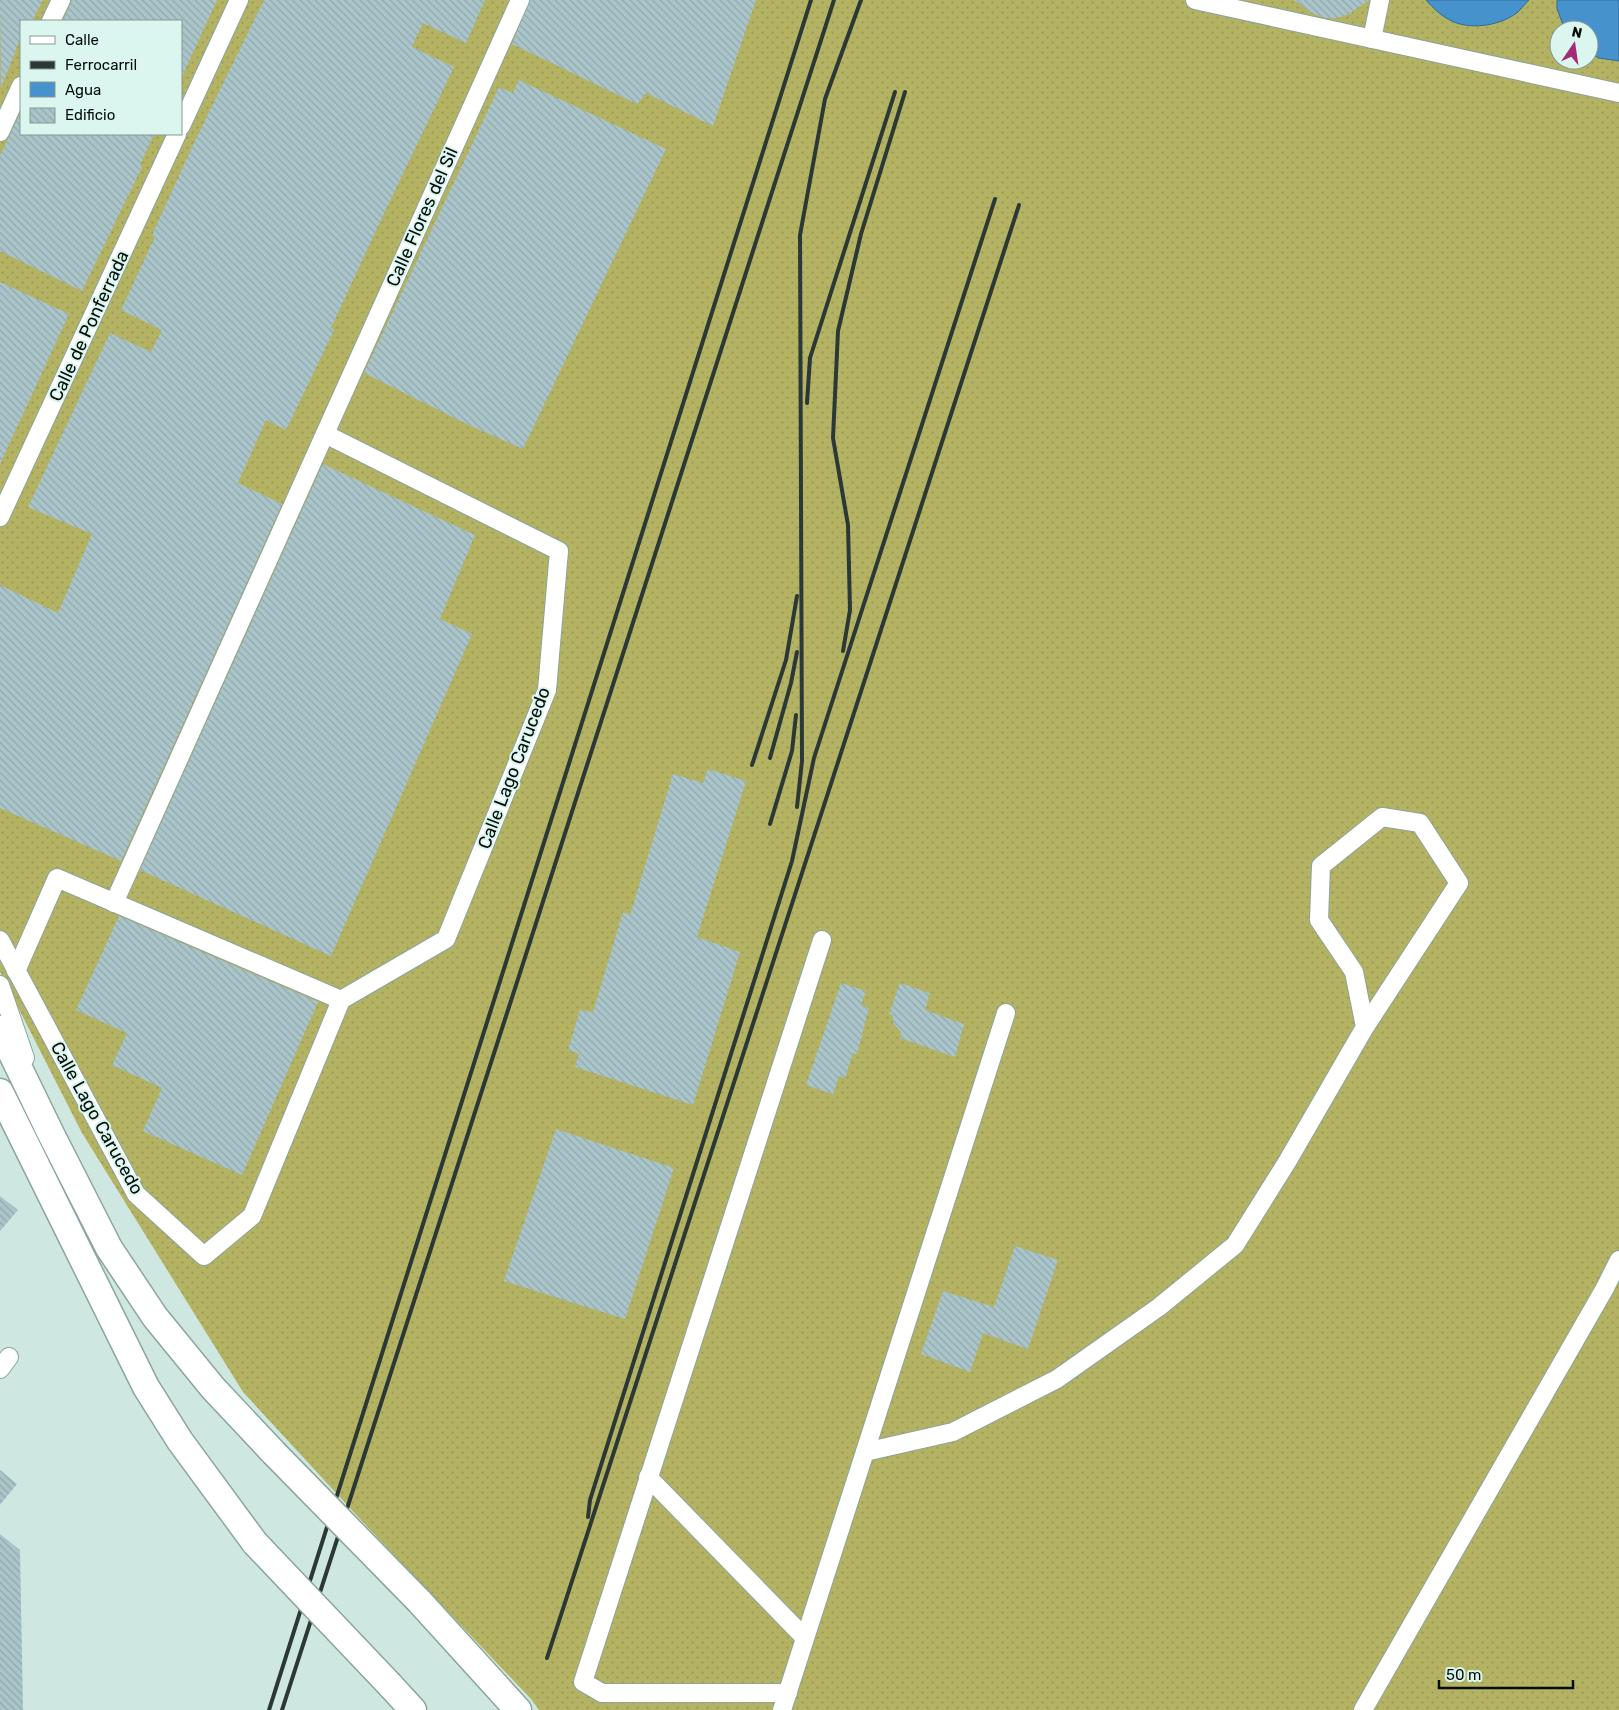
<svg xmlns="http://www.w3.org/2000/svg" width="1619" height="1710" viewBox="0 0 1619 1710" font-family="Rubik,sans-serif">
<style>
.grass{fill:url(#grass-dots);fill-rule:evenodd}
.water{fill:#4592cd;stroke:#326a93}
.building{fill:url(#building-back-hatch)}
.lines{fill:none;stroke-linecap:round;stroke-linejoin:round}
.minor-casing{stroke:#8ba59d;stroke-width:20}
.highway-casing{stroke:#8ba59d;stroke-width:29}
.minor{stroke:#fff;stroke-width:18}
.highway{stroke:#fff;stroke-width:26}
.rail{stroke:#2c3835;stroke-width:4}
.highway-bridge-casing{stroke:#8ba59d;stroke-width:29;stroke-linecap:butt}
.highway-bridge{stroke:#fff;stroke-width:26}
.labels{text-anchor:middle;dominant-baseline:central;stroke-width:4;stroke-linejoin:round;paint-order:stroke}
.street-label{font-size:18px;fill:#050d0b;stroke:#dbf6ee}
</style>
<defs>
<pattern id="grass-dots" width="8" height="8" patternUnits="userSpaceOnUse" patternTransform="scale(1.25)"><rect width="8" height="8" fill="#b4b363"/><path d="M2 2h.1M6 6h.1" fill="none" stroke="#995" stroke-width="1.8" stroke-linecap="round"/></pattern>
<pattern id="building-back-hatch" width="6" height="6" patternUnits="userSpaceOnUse" patternTransform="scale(1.25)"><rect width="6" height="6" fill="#aac5ca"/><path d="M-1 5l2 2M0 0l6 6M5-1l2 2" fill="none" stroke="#91a8ac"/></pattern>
</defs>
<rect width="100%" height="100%" fill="#cee8e1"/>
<path class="grass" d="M0 0H1619V1710H539L531 1699 360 1519 243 1392 82 1133 0 972ZM21 21H181V134H21ZM1559 30H1589V60H1559Z"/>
<g class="water">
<path d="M1426 0H1529C1525 4 1522 8 1518 12 1502 25 1473 30 1454 22 1442 17 1434 9 1426 0Z"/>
<path d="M1557 0H1619V61L1599 58 1589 52V30H1565L1557 9Z"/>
</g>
<g class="building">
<path d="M0 0H43L32 21H21V37L1 88Z"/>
<path d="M72 0H217L181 79V21H63Z"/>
<path d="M264 0H485L466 43 423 23 412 47 454 67 379 224 331 328 334 330 286 430 266 420 238 483 282 504 121 861 0 808V585L58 613 92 534 28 507 110 333 151 352 162 330 121 310 155 237 152 235 194 143Z"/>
<path d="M530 0H756L713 126 646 93 637 104 512 44Z"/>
<path d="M1294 0H1369L1349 14 1337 18H1326L1314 14Z"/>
<path d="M519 80 666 149 523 449 469 425 364 373 499 87 513 93Z"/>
<path d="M21 111V134H154L140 165 142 167 82 291 0 251V156Z"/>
<path d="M0 282 69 314 0 464Z"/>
<path d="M323 464 475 535 440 619 472 634 331 956 140 870Z"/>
<path d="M708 769 746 781 697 937 740 952 693 1105 575 1067 579 1054 568 1050 580 1010 593 1012 623 912 630 915 673 774 703 783Z"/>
<path d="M119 916 318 1002 242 1175 143 1131 162 1088 112 1065 127 1033 76 1010Z"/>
<path d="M841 983 866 991 861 1005 869 1008 857 1054 853 1053 845 1078 839 1076 833 1094 806 1085Z"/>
<path d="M900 983 930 993 925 1010 964 1024 955 1057 900 1038 901 1032 893 1023V1015L889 1014Z"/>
<path d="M556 1129 674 1168 625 1319 504 1281Z"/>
<path d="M0 1196 18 1210 0 1231Z"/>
<path d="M1015 1246 1058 1260 1028 1349 983 1333 970 1372 921 1354 943 1291 994 1307Z"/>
<path d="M0 1470 17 1484 0 1505Z"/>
<path d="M0 1534 20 1550 23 1710H0Z"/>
</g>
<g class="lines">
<g class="minor-casing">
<g id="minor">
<path d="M1195 0 1619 93"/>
<path d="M51 21 61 0"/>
<path d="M1372 39 1380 0"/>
<path d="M181 126 239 0"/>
<path d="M0 132 21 86"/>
<path d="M0 517 177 134"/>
<path d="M114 903 520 0"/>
<path d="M0 940 136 1194 204 1256 252 1216 341 1000 446 939 547 690 559 551 325 434"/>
<path d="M16 971 57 878 341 1000"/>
<path d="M0 985 25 1058"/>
<path d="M0 1369 9 1357"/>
<path d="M865 1452 953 1432 1057 1379 1159 1307 1235 1245 1287 1162 1365 1027 1459 883 1420 823 1382 817 1321 866 1319 920 1354 972 1365 1027"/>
<path d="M648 1477 805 1638"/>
<path d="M788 1693H602L583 1682 822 940"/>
<path d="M782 1710 1006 1013"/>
<path d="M1363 1710 1605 1288 1619 1260"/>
</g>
</g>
<g class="highway-casing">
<g id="highway">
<path d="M0 1029 51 1134 109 1248 155 1317 213 1388 274 1453"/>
<path d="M0 1092 146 1387 180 1441 255 1543"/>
<path d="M419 1601 518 1710"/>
<path d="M390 1685 413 1710"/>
</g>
</g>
<use href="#minor" class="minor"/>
<use href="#highway" class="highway"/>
<g class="rail">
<path d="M807 403 810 358 895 92"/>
<path d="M843 651 850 610 848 525 833 438 838 331 861 234 905 92"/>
<path d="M770 758 791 683 797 652"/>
<path d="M752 765 786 660 797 596"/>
<path d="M797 807 802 761 800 235 825 99 861 0"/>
<path d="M770 824 792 751 796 715"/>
<path d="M588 1517 590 1500 792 861 814 758 995 199"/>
<path d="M547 1658 1019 205"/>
<path d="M269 1710 811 0"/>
<path d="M282 1710 834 0"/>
</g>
<g class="highway-bridge-casing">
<g id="highway-bridge">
<path d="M274 1453 419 1601"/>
<path d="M255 1543 390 1685"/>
</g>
</g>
<use href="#highway-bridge" class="highway-bridge"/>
</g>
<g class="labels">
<g class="street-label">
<text transform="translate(422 217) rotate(-66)">Calle Flores del Sil</text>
<text transform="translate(89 326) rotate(-65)">Calle de Ponferrada</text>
<text transform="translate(514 768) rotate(-69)">Calle Lago Carucedo</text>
<text transform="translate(97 1118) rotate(61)">Calle Lago Carucedo</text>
</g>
</g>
<rect x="20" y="20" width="162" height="115" fill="#dbf6ee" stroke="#859993"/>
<rect x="30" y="36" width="25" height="8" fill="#ffffff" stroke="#859993"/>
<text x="65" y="45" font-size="15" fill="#050d0b">Calle</text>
<rect x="30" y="61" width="25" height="8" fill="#2c3835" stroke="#859993"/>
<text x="65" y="70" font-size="15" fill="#050d0b">Ferrocarril</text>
<rect x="30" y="82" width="25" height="15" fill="#4592cd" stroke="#859993"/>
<text x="65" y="95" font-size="15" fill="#050d0b">Agua</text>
<rect x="30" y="108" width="25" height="15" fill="url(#building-back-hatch)" stroke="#859993"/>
<text x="65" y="120" font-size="15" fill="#050d0b">Edificio</text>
<g transform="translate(1574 45) rotate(13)"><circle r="24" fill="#dbf6ee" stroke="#859993"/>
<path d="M0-4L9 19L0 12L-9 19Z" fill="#a7297a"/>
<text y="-8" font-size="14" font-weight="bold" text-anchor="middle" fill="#050d0b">N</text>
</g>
<path d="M1439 1680v8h134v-8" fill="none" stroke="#050d0b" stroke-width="2.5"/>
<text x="1446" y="1680" font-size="15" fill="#050d0b" stroke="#dbf6ee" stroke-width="4" paint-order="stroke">50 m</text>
</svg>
